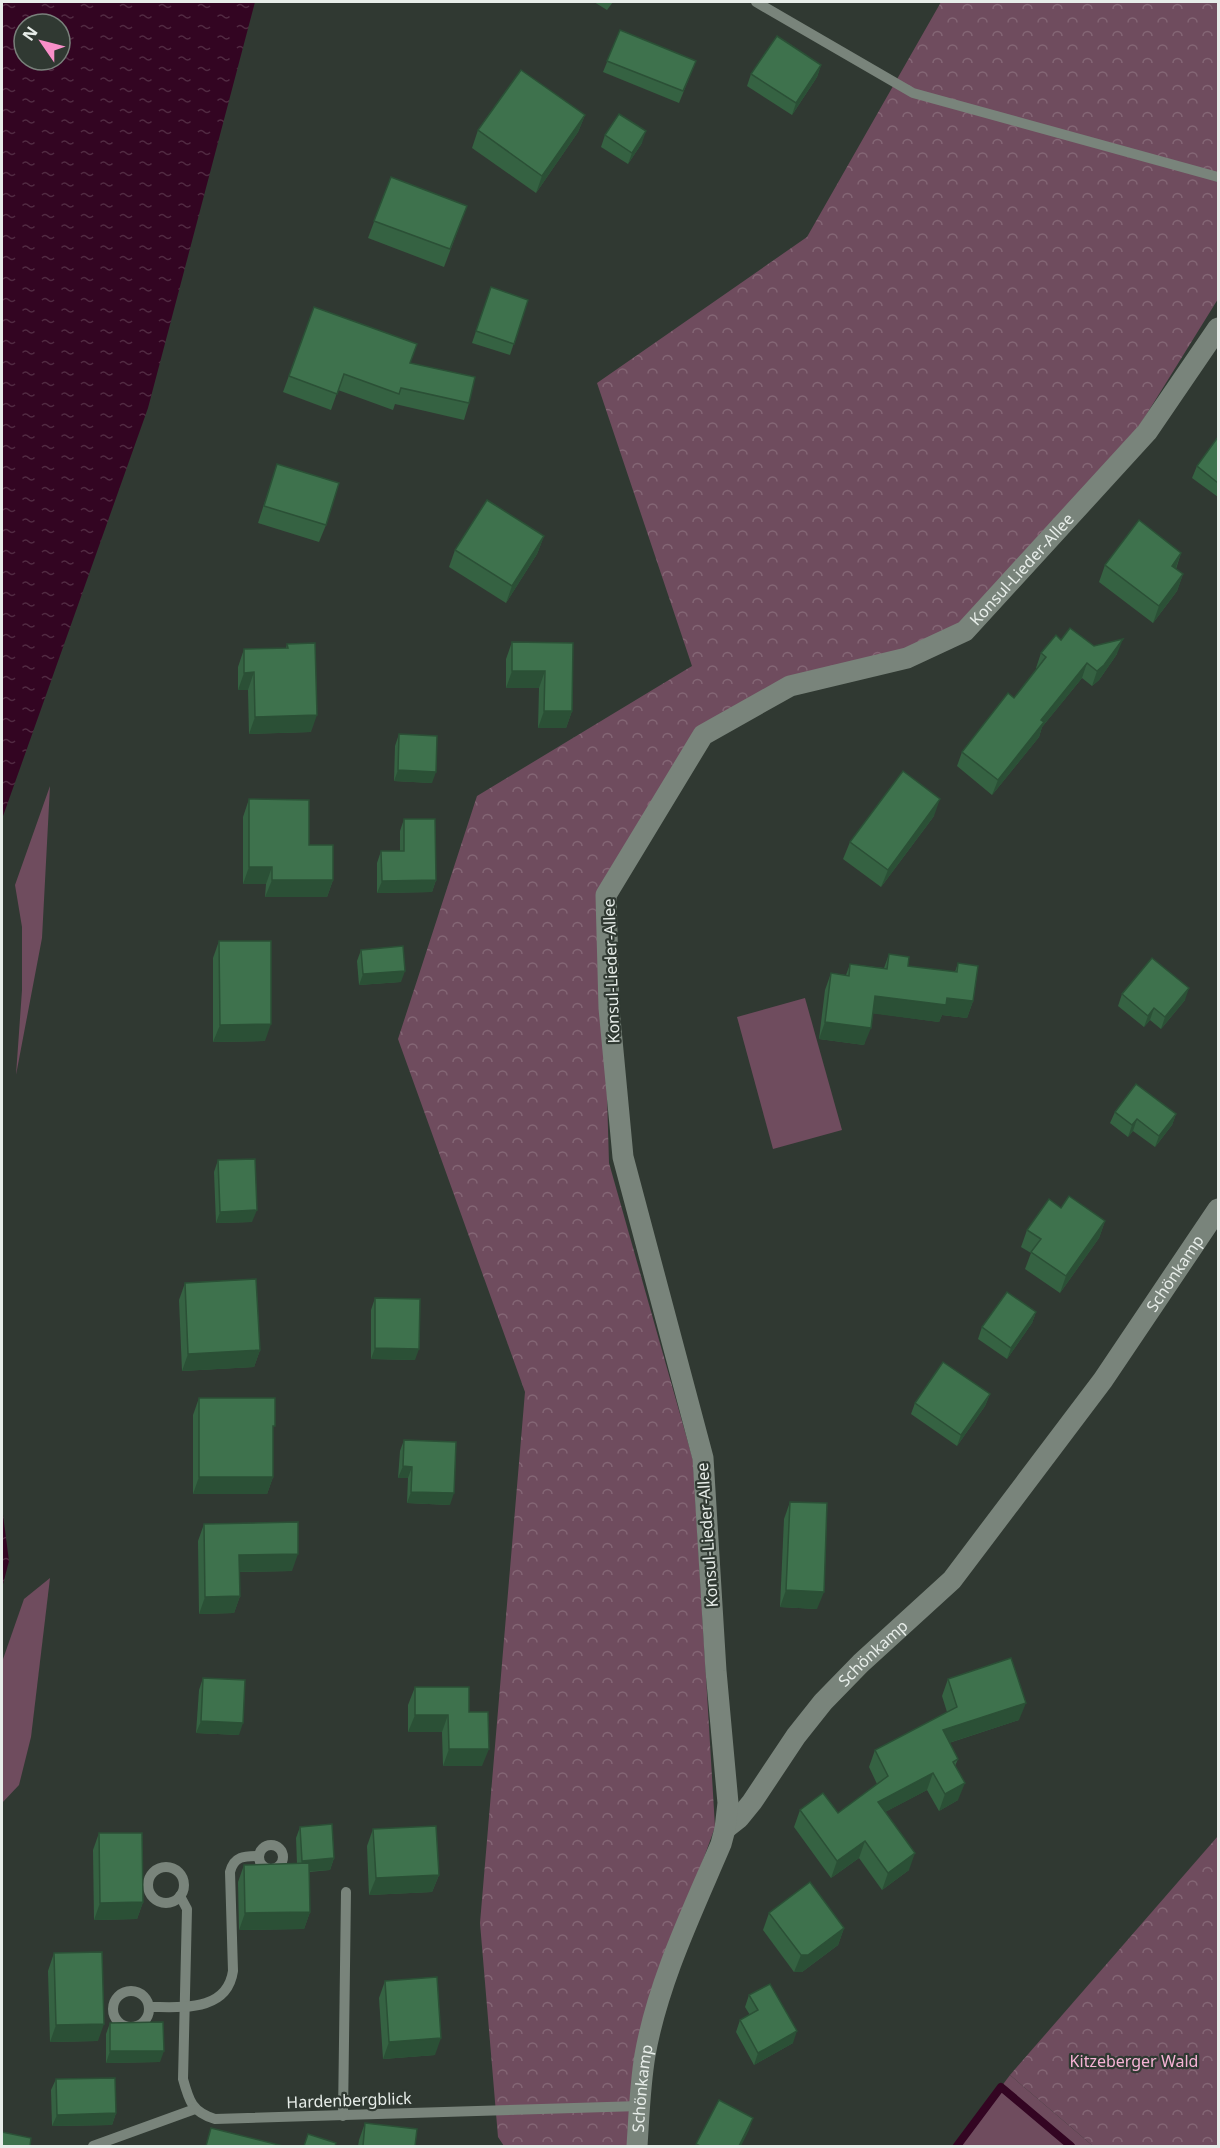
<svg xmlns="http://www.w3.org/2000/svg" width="1220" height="2148" viewBox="0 0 1220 2148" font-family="'Noto Sans',sans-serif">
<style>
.grass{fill:#6f4c5e}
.forest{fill:url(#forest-crowns)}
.water{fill:url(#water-ripples);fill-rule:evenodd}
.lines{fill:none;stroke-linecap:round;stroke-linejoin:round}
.stream{stroke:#330522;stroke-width:8}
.service{stroke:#79847b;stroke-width:10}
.minor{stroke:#79847b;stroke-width:21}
.wall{fill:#356242}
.shaded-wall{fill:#2b5036}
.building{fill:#3e724d;stroke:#2b5036;stroke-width:1.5}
.labels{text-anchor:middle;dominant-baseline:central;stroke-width:4.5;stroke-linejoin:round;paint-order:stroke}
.street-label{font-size:16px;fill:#e7ede9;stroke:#303932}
.park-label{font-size:16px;fill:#f7b4d6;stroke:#303932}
</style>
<defs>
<pattern id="forest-crowns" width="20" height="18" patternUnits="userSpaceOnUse" patternTransform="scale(1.5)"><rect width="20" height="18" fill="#6f4c5e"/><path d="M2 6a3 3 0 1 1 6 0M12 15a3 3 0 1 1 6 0" fill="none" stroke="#846675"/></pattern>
<pattern id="water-ripples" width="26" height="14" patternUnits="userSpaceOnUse" patternTransform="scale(1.5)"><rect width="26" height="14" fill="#330522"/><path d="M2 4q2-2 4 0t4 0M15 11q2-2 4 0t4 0" fill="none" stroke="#512a42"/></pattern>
</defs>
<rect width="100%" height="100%" fill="#303932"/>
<g class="grass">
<path d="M50 786 42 938 16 1075 22 990V927L15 885Z"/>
<path d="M805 998 842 1130 773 1149 737 1017Z"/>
<path d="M50 1578 31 1737 19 1785 2 1803V1662L24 1599Z"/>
<path d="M1010 2075 1093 2146H957Z"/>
</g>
<g class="forest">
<path d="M941 2H1218V299L1138 428 959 624 901 651 699 732 601 893 609 1163 693 1460 715 1827 654 1996 631 2146H504L498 2137 480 1923 525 1392 398 1039 477 796 692 666 597 383 807 237Z"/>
<path d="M1218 1836V2146H1093L1010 2075Z"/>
</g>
<g class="water">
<path d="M2 2H255L148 408 2 819ZM24 24H60V60H24Z"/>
<path d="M2 1507 9 1561 2 1588Z"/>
</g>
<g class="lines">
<path class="stream" d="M957 2146 1001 2087 1071 2146"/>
<g class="service">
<path d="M756 2 913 93 1218 177"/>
<circle cx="271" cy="1857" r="12"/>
<circle cx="166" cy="1885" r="18"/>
<path d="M180 1896 187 1909 183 2079C189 2101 192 2112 215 2119L640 2106"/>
<circle cx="131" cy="2009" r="18"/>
<path d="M150 2007C182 2007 227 2012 233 1971L230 1872C234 1856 244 1856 258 1856"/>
<path d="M343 2116 346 1892"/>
<path d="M93 2146 195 2109"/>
</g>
<g class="minor">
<path id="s1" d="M725 1829 739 1818 752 1802 796 1736 823 1702 861 1663 952 1580 1103 1380 1218 1209"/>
<path id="s2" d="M637 2146C639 2116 640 2085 645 2055 658 1982 692 1912 721 1844L725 1829 728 1803 716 1671 703 1458 623 1157 609 1008 606 895 703 735 790 686 907 658 965 631 1147 432 1218 328"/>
</g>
</g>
<g class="wall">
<path d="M594 2H613L607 10Z"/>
<path d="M620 30 696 61 679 103 603 72Z"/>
<path d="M821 65 817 77 792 115 747 86 751 74Z"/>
<path d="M585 115 578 132 536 193 472 148 478 130Z"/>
<path d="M605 135 642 143 628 164 601 147Z"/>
<path d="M391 177 467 206 444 267 368 238Z"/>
<path d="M491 287 528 300 510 355 472 343Z"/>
<path d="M314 307 410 363 469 403 464 420 395 404 393 410 338 390 331 410 283 392Z"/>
<path d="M1218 437V497L1192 478 1197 466Z"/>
<path d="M277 464 326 525 319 542 258 523Z"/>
<path d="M544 536 537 554 506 603 449 567 455 550Z"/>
<path d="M1181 553 1176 569 1183 574 1177 591 1153 623 1099 582 1105 565Z"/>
<path d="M1061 640 1094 646 1117 654 1099 680 1092 686 1082 678 1042 727 1039 737 992 795 957 766 962 752 1014 698 1037 669 1036 668 1041 653Z"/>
<path d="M512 642 573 643 572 711 566 728H538L539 688H506V659Z"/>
<path d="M287 644 311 732 249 734 248 690H238V667L244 649 286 648Z"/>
<path d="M399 734 432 783 394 781 395 746Z"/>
<path d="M249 799 309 845 333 880 327 897H265L266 884H243V817Z"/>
<path d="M934 816 881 887 843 859 850 842Z"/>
<path d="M404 819 436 880 432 892 377 893V863L381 851H400V831Z"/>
<path d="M219 941 265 1041 213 1042V958Z"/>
<path d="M361 950 401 982 359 985 357 961Z"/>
<path d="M889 954 908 966 955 972 958 963 973 1001 967 1018 942 1015 939 1022 873 1013 864 1045 819 1039 825 990 831 973 846 975 850 964 884 968Z"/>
<path d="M1122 994 1185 1000 1161 1029 1150 1020 1144 1027 1118 1006Z"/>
<path d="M1115 1112 1176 1114 1172 1125 1155 1147 1133 1131 1128 1137 1110 1123Z"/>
<path d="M218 1160 252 1222 216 1223 214 1172Z"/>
<path d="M1105 1221 1099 1238 1060 1293 1025 1269 1031 1253 1021 1247 1027 1230Z"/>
<path d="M185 1283 260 1350 254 1367 182 1371 179 1300Z"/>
<path d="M375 1298 415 1360 371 1359V1310Z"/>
<path d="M1036 1312 1032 1323 1007 1359 978 1339 982 1327Z"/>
<path d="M990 1394 985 1406 957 1446 911 1414 915 1403Z"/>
<path d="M199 1398 273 1477 267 1494H193V1415Z"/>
<path d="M404 1440 450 1505 407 1503 408 1478H398L400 1451Z"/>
<path d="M790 1502 817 1609 780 1607 784 1519Z"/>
<path d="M204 1524 292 1571 240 1572V1596L234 1613 199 1614 198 1541Z"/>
<path d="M203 1678 239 1735 196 1733 199 1690Z"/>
<path d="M948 1679 1019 1720 949 1743 958 1759 955 1766 958 1800 939 1811 927 1790 885 1812 909 1870 882 1890 859 1858 831 1878 794 1827 800 1810 838 1813 877 1784 869 1767 875 1750 947 1712 942 1696Z"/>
<path d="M415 1687 469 1712 482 1766H443L442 1732H408V1705Z"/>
<path d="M300 1827 334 1858 330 1870 309 1872 310 1912 304 1929 239 1930 238 1882 244 1865 297 1864 296 1838Z"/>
<path d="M373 1829 439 1875 432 1892 369 1895 367 1846Z"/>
<path d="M99 1833 143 1902 137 1919 94 1920 93 1850Z"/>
<path d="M769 1913 844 1928 838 1945 802 1972H794L763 1930Z"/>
<path d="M54 1953 98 2041 50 2042 48 1971Z"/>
<path d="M385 1981 435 2055 383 2059 379 1998Z"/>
<path d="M749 1995 793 2043 754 2065 736 2032 740 2020 750 2015 745 2007Z"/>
<path d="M110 2023 160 2062 106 2063V2034Z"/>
<path d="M56 2079 116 2113 112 2125 52 2126 51 2090Z"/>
<path d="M365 2123 415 2146H358L359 2140Z"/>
</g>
<g class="shaded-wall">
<path d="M821 65 817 77 792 115 796 103Z"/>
<path d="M585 115 578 132 536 193 542 176Z"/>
<path d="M646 131 642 143 628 164 632 153Z"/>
<path d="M544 536 537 554 506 603 512 586Z"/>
<path d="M1181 553 1175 570 1172 566Z"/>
<path d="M1183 574 1177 591 1153 623 1159 606Z"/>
<path d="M1123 639 1117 654 1099 680 1092 686 1097 671Z"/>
<path d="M1087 663 1082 678 1042 727 1039 737 992 795 998 780 1041 720Z"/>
<path d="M512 671H545L539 688H506Z"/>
<path d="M254 672 248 690H238L244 673Z"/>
<path d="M544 711H572L566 728H538Z"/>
<path d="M317 715 311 732 249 734 255 717Z"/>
<path d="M398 770 436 772 432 783 394 781Z"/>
<path d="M940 799 934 816 881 887 888 870Z"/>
<path d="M249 867H272L266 884H243Z"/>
<path d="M272 880H333L327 897H265Z"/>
<path d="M436 880 432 892 377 893 382 881Z"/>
<path d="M405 971 401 982 359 985 363 974Z"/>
<path d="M1189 988 1185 1000 1161 1029 1165 1017Z"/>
<path d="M875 996 947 998 973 1001 967 1018 942 1015 939 1022 869 1013Z"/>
<path d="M1154 1008 1150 1020 1144 1027 1148 1016Z"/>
<path d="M825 1022 871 1028 864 1045 819 1039Z"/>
<path d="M271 1024 265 1041 213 1042 220 1025Z"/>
<path d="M1176 1114 1172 1125 1155 1147 1159 1136Z"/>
<path d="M1137 1119 1133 1131 1128 1137 1132 1125Z"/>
<path d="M257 1210 252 1222 216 1223 220 1212Z"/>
<path d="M1105 1221 1099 1238 1060 1293 1066 1276Z"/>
<path d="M1036 1312 1032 1323 1007 1359 1011 1348Z"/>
<path d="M375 1348 419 1349 415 1360 371 1359Z"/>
<path d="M260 1350 254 1367 182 1371 188 1354Z"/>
<path d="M990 1394 985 1406 957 1446 961 1435Z"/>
<path d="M403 1466 412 1467 408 1478H398Z"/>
<path d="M199 1477H273L267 1494H193Z"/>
<path d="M411 1492 454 1493 450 1505 407 1503Z"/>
<path d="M298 1554 292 1571 233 1572 239 1555Z"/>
<path d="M786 1590 824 1592 817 1609 780 1607Z"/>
<path d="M240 1596 234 1613 199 1614 205 1597Z"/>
<path d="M1026 1703 1019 1720 936 1747 943 1730Z"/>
<path d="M415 1715H448L442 1732H408Z"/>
<path d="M201 1721 243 1723 239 1735 196 1733Z"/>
<path d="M449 1749H489L482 1766H443Z"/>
<path d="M933 1773 927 1790 872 1819 878 1802Z"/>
<path d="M965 1783 958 1800 939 1811 945 1794Z"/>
<path d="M865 1841 859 1858 831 1878 837 1861Z"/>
<path d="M915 1853 909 1870 882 1890 888 1873Z"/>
<path d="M334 1858 330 1870 298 1872 302 1861Z"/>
<path d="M439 1875 432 1892 369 1895 376 1878Z"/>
<path d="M143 1902 137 1919 94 1920 100 1903Z"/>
<path d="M310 1912 304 1929 239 1930 245 1913Z"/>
<path d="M844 1928 838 1945 802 1972H794L801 1955Z"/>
<path d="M104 2024 98 2041 50 2042 56 2025Z"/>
<path d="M797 2031 793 2043 754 2065 758 2053Z"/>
<path d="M441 2038 435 2055 383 2059 389 2042Z"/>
<path d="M110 2051H164L160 2062 106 2063Z"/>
<path d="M116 2113 112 2125 52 2126 57 2115Z"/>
<path d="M753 2118 749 2130 741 2146H739Z"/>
</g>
<g class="building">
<path d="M620 30 696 61 683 91 607 61Z"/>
<path d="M777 36 821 65 796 103 751 74Z"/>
<path d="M521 70 585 115 542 176 478 130Z"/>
<path d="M619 114 646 131 632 153 605 135Z"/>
<path d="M391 177 467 206 450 249 374 221Z"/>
<path d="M491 287 528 300 514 344 476 331Z"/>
<path d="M314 307 417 344 410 363 475 377 469 403 401 388 399 394 344 374 337 394 289 376Z"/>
<path d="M1218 437V483L1197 466Z"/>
<path d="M277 464 339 483 326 525 264 506Z"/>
<path d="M487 500 544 536 512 586 455 550Z"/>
<path d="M1139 520 1181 553 1172 566 1183 574 1159 606 1105 565Z"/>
<path d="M1070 628 1094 646 1123 639 1104 665 1097 671 1087 663 1041 720 1044 722 998 780 962 752 1008 693 1014 698 1046 657 1041 653 1056 635 1061 640Z"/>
<path d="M512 642 573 643 572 711H544L545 671H512Z"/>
<path d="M315 643 317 715 255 717 254 672 244 673V649L288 648 287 644Z"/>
<path d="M399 734 437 736 436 772 398 770Z"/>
<path d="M903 771 940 799 888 870 850 842Z"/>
<path d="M249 799 309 800V845H333V880H272V867H249Z"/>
<path d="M404 819H435L436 880 382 881 381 851H404Z"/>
<path d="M219 941H271V1024L220 1025Z"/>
<path d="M403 946 405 971 363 974 361 950Z"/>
<path d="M889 954 909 957 908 966 957 972 958 963 978 966 973 1001 947 998 946 1005 875 996 871 1028 825 1022 831 973 849 976 850 964 887 969Z"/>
<path d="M1152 958 1189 988 1165 1017 1154 1008 1148 1016 1122 994Z"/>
<path d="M1136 1084 1176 1114 1159 1136 1137 1119 1132 1125 1115 1112Z"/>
<path d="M255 1159 257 1210 220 1212 218 1160Z"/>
<path d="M1069 1196 1105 1221 1066 1276 1031 1252 1041 1239 1027 1230 1049 1199 1061 1208Z"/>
<path d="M256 1279 260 1350 188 1354 185 1283Z"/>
<path d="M1007 1292 1036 1312 1011 1348 982 1327Z"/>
<path d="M375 1298 420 1299 419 1349 375 1348Z"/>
<path d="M943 1362 990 1394 961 1435 915 1403Z"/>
<path d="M199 1398H275V1426H273V1477H199Z"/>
<path d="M404 1440 456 1442 454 1493 411 1492 412 1467 403 1466Z"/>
<path d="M790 1502 827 1503 824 1592 786 1590Z"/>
<path d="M298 1522V1554L239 1555 240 1596 205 1597 204 1524Z"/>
<path d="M1011 1658 1026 1703 943 1730 958 1759 953 1762 965 1783 945 1794 933 1773 878 1802 915 1853 888 1873 865 1841 837 1861 800 1810 823 1793 838 1813 888 1776 875 1750 957 1707 948 1679Z"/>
<path d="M203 1678 245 1680 243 1723 201 1721Z"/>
<path d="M415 1687H469V1712H488L489 1749H449L448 1715H415Z"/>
<path d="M332 1824 334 1858 302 1861 300 1827Z"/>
<path d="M436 1826 439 1875 376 1878 373 1829Z"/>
<path d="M99 1833H142L143 1902 100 1903Z"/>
<path d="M309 1863 310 1912 245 1913 244 1865Z"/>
<path d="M810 1882 844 1928 808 1955H801L769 1913Z"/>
<path d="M102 1952 104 2024 56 2025 54 1953Z"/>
<path d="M437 1977 441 2038 389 2042 385 1981Z"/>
<path d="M770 1984 797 2031 758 2053 740 2020 758 2010 749 1995Z"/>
<path d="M163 2022 164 2051H110V2023Z"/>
<path d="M115 2078 116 2113 57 2115 56 2079Z"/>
<path d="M719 2100 753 2118 739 2146H700L696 2144Z"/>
<path d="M365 2123 417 2129 415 2146H363Z"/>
<path d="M211 2128 283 2146H206Z"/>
<path d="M2 2132 31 2138 30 2146H2Z"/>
<path d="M308 2134 336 2143 335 2146H304Z"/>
</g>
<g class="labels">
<g class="street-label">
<text stroke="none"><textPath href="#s2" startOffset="1833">Konsul-Lieder-Allee</textPath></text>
<text transform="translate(611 971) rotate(-92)">Konsul-Lieder-Allee</text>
<text stroke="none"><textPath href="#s1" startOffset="718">Schönkamp</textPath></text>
<text transform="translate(707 1535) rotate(-94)">Konsul-Lieder-Allee</text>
<text stroke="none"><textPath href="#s1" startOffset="231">Schönkamp</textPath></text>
<text stroke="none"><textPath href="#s2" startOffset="58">Schönkamp</textPath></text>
<text transform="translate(349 2100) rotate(-2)">Hardenbergblick</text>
</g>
<g class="park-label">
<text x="1134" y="2061">Kitzeberger Wald</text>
</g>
</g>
<rect width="1220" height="2148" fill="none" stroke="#e7ede9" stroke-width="6"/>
<g transform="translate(42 42) rotate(305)"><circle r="28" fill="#303932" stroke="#79817b" stroke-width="1.5"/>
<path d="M0-4.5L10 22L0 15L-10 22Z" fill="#f98fc9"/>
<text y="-9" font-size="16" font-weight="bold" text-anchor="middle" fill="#e7ede9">N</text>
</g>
</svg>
